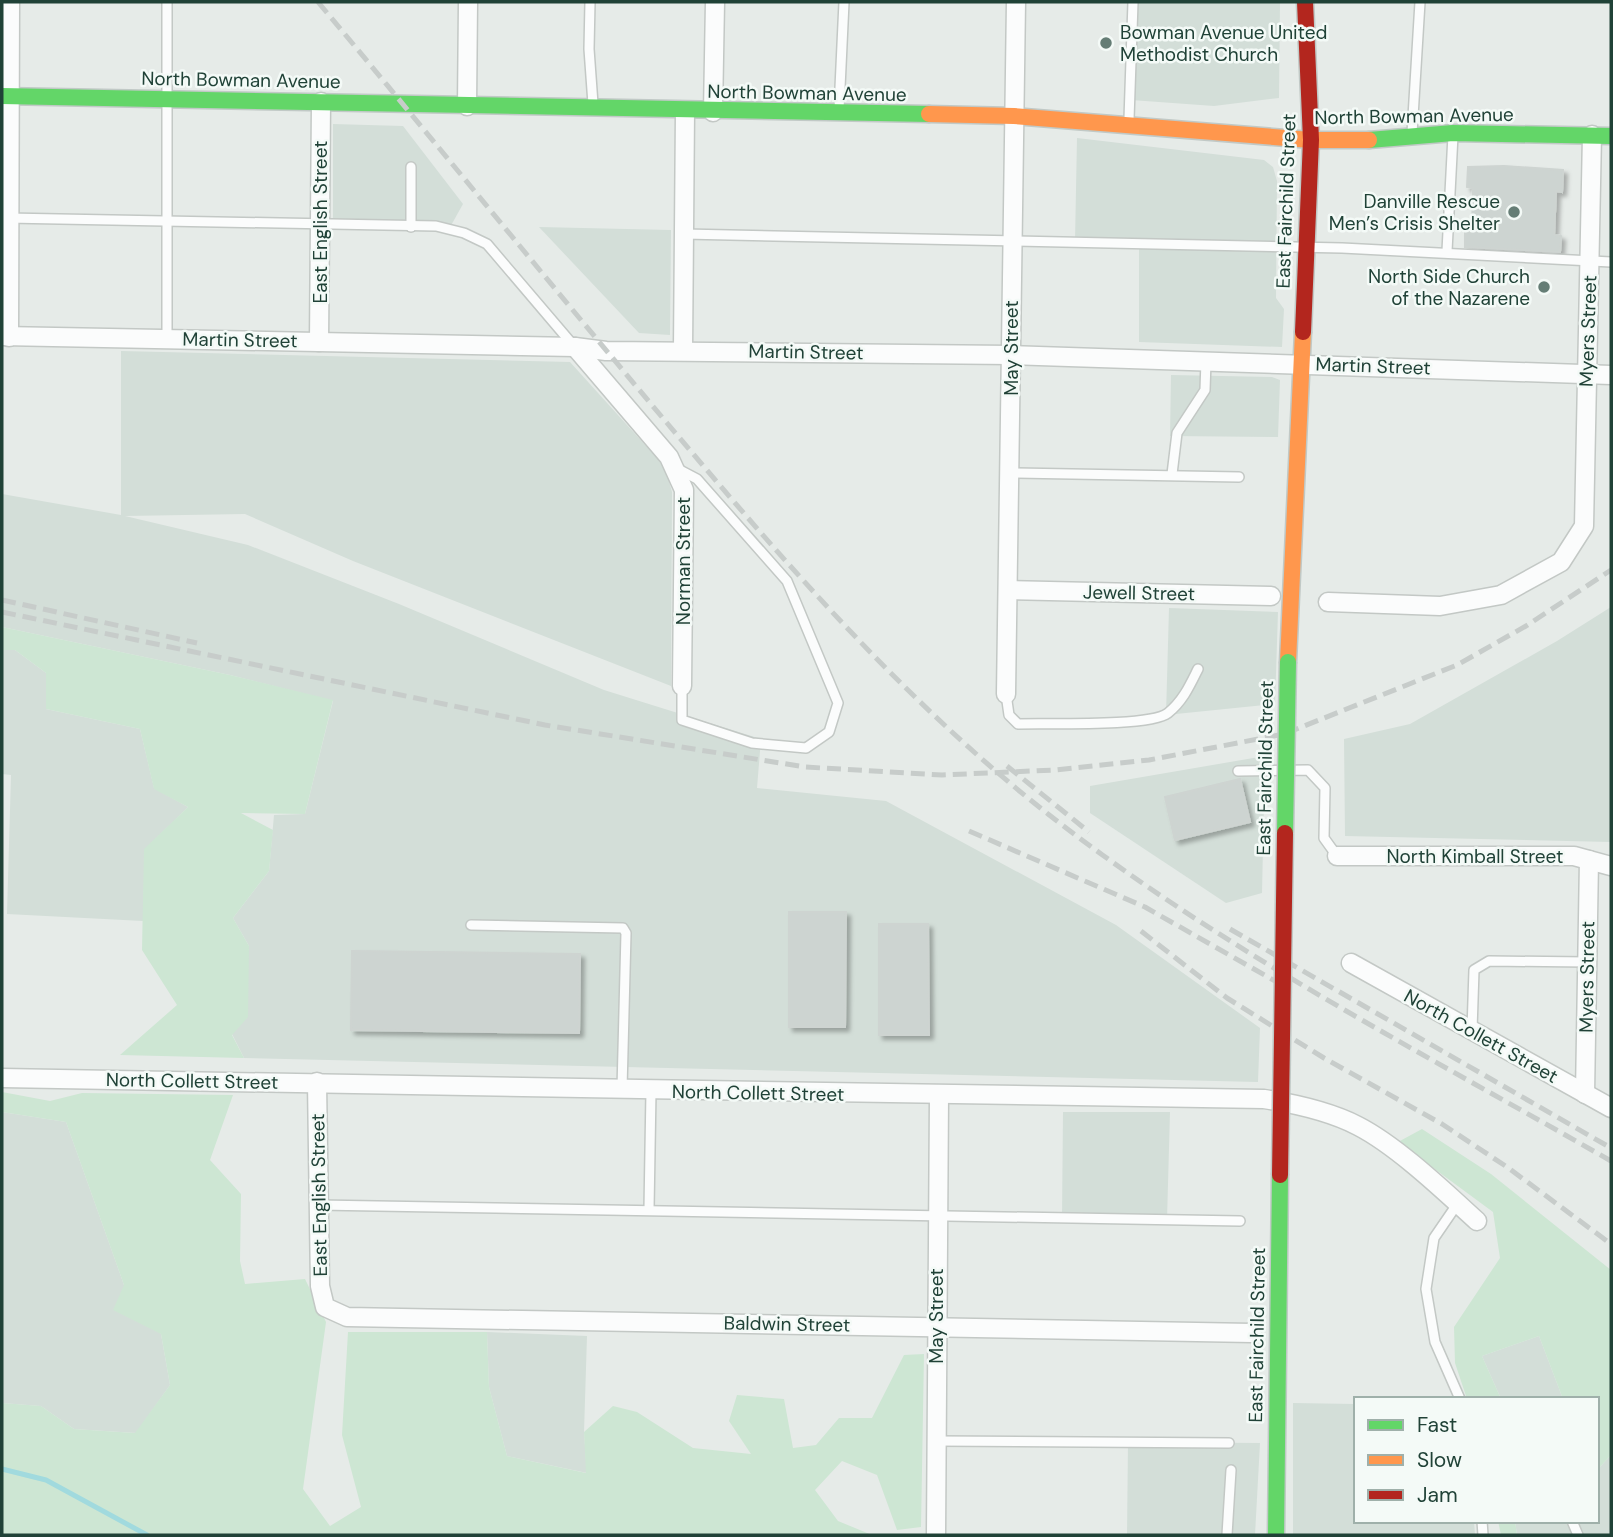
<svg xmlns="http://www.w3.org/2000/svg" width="1613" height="1537" viewBox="0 0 1613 1537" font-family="'DM Sans',sans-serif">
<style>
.built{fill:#d3ded8}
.green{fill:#cde6d3}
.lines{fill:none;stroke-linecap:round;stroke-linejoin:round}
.stream{stroke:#a1dade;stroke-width:5}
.building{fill:#cdd4d1;stroke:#ced4d1;stroke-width:2;filter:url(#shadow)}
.lane-casing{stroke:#c3c8c5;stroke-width:12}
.street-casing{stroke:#c3c8c5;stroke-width:21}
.fast-casing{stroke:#c1c9c6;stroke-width:19}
.slow-casing{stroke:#c1c9c6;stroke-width:19}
.jam-casing{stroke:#c1c9c6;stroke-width:19}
.lane{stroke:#fbfcfc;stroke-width:9}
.street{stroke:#fbfcfc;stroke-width:18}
.fast{stroke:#63d668;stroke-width:16}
.slow{stroke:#ff974d;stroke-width:16}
.jam{stroke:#b3261e;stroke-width:16}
.rail{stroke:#c7ccca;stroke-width:5;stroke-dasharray:14 7;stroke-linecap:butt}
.fast-bridge-casing{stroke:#c1c9c6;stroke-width:19;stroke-linecap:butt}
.jam-bridge-casing{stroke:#c1c9c6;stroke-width:19;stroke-linecap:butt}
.fast-bridge{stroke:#63d668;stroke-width:16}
.jam-bridge{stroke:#b3261e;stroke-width:16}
.poi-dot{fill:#657d75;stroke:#f4faf7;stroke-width:2.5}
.labels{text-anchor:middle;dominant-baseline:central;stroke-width:5;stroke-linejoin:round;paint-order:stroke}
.poi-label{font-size:19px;fill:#204237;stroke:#f4faf7;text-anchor:end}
.street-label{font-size:19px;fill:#204237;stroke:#f4faf7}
</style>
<defs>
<filter id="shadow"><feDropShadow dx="4" dy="4" stdDeviation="2" flood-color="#0004"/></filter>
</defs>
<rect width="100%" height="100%" fill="#e6ebe8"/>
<g class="built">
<path d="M1133 2H1280L1279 98 1214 106 1131 100Z"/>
<path d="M333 124 403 126 463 204 449 229 333 224Z"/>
<path d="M1077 138 1264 160 1273 167 1277 181 1276 298 1284 309 1282 347 1139 342V244L1075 241Z"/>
<path d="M539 227 671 230 670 335 639 333Z"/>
<path d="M121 351 570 362 665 467 672 492 671 686 353 561 245 514 125 516 248 545 399 604 604 690 761 739 757 788 886 801 1116 925 1260 1028 1258 1082 244 1058 232 1034 249 946 233 918 269 871 274 815 305 814 333 701 230 675 2 627V494L121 515Z"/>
<path d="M1171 375 1272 377 1280 380 1278 437 1170 436Z"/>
<path d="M1611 607V842L1345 836 1344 739 1410 724 1557 641Z"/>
<path d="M1169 608 1278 612 1275 704 1166 715Z"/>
<path d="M2 650H15L46 673V709L140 729 154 788 188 807 145 849 143 921 7 914 11 775 2 774Z"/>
<path d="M1265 756 1262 893 1226 903 1090 813V786Z"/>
<path d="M2 1112 66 1122 124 1285 161 1334 170 1385 136 1433 74 1429 41 1406 2 1403Z"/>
<path d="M1063 1112H1170L1167 1220 1062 1218Z"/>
<path d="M487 1332 587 1336 584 1432 587 1473 507 1456 489 1387Z"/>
<path d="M1539 1336 1563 1399H1501L1482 1356Z"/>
<path d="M1293 1403 1356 1404V1521H1474L1475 1535H1293Z"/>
<path d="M1128 1442 1260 1443 1255 1535H1127Z"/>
<path d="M1611 1455V1535H1517L1515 1521H1597V1470Z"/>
</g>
<g class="green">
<path d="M2 627 230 675 333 700 305 814 241 813 273 830 269 871 233 918 249 946 248 1017 232 1035 244 1058 120 1055 177 1005 142 950 144 849 188 807 154 789 140 729 46 709V673L15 650H2Z"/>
<path d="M2 1092 50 1101 82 1093 233 1095 210 1160 241 1194 240 1261 245 1284 305 1279 326 1322 303 1489 330 1526 361 1507 342 1435 348 1332H487L489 1387 507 1456 586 1473 584 1432 613 1406 637 1412 693 1448 751 1454 729 1421 737 1395 784 1399 793 1448 816 1445 839 1418H872L904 1355 924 1354 921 1527 897 1530 877 1475 842 1461 815 1490 838 1521 872 1535H2V1403L41 1406 74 1429 135 1433 170 1385 161 1334 113 1310 124 1285 66 1122 2 1112Z"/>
<path d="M1422 1129 1491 1174 1611 1270V1455L1597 1470V1399H1563L1539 1336 1482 1356 1501 1399H1467L1455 1363 1454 1327 1500 1258 1493 1212 1398 1142Z"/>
<path d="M1498 1521H1515L1517 1535H1501Z"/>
</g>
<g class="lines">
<path class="stream" d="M2 1469 46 1480 147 1535"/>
</g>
<g class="building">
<path d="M1504 166 1563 170 1562 192 1556 191 1554 235 1561 236 1560 252 1465 247V232H1472L1473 188 1467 187 1468 167Z"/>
<path d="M1240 779 1250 822 1175 840 1165 797Z"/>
<path d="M789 912H846L845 1027H789Z"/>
<path d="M879 924H928L929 1035H879Z"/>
<path d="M352 951 580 954 579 1033 351 1030Z"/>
</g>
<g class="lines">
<g class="lane-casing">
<g id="lane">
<path d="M590 2 589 49 593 104"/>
<path d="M839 109 844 2"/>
<path d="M1129 119 1133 2"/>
<path d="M1412 133 1420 2"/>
<path d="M411 167V227"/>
<path d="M7 218 436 226 464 233 487 244 573 345"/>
<path d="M684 234 1342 248 1611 262"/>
<path d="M1447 251 1453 135"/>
<path d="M167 339V2"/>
<path d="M678 469 697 479 787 581 838 703 829 732 806 748 752 743 682 720V686"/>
<path d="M1010 473 1239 477"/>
<path d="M1172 474 1177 433 1205 390 1206 361"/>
<path d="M1006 694 1009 715 1018 724C1046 723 1150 727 1168 713 1183 701 1190 685 1198 669"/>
<path d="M1238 771 1308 770 1325 788 1324 838 1337 856"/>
<path d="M471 925 623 928 626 933 622 1089"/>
<path d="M1472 1030 1474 970 1489 961 1587 962"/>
<path d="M1458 1203 1434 1238 1426 1289 1435 1342 1460 1399"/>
<path d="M318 1205 1240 1221"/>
<path d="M649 1209 651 1091"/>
<path d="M937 1441 1229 1443"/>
<path d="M1482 1521 1483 1535"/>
<path d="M1572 1521 1578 1535"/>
<path d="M1227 1535 1231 1470"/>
</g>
</g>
<g class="street-casing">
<g id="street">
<path d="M467 106 468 2"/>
<path d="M713 112 715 2"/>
<path d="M2 336 575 347 606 351 1011 355 1611 375"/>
<path d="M9 337 10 2"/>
<path d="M319 342 321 102"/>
<path d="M575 347 669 457 684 490 682 686"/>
<path d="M683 350 685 111"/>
<path d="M1008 590 1271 596"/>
<path d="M1328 602 1440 606 1501 595 1561 562 1584 526 1592 135"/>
<path d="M1006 694 1016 2"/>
<path d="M1337 856H1574L1611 866"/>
<path d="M1351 963 1611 1108"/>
<path d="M2 1078C423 1083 843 1095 1264 1099 1296 1104 1329 1111 1358 1126 1397 1146 1444 1191 1477 1221"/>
<path d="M317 1082 320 1286 325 1307 347 1317 1252 1333"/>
<path d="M1585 1094 1589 860"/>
<path d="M936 1535 939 1096"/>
</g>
</g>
<g class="fast-casing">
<g id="fast">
<path d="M2 96 929 114"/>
<path d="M1369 140 1453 133 1611 136"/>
<path d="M1276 1535 1280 1175"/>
</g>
</g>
<g class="slow-casing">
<g id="slow">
<path d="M929 114 1014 116 1311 140H1369"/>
<path d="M1288 662 1303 332"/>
</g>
</g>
<g class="jam-casing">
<path id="jam" d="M1303 332 1311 140 1305 2"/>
</g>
<use href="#lane" class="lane"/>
<use href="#street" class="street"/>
<use href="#fast" class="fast"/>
<use href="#slow" class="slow"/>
<use href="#jam" class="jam"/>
<g class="rail">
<path d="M318 2C435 142 550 284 667 423 785 563 904 701 1048 814 1222 950 1421 1052 1611 1161"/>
<path d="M2 600 197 643"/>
<path d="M2 612 545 725 805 767 942 775 1055 770 1149 760 1284 734 1457 665 1526 626 1611 570"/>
<path d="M1007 766 1089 832"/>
<path d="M969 831 1145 907 1282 985"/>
<path d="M1230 929 1611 1148"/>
<path d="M1141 931 1227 998 1324 1058 1442 1124 1507 1167 1611 1244"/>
</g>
<g class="fast-bridge-casing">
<path id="fast-bridge" d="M1285 833 1288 662"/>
</g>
<g class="jam-bridge-casing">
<path id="jam-bridge" d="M1280 1175 1285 833"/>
</g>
<use href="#fast-bridge" class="fast-bridge"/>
<use href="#jam-bridge" class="jam-bridge"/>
</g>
<g class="poi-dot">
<circle cx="1106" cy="43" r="7"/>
<circle cx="1514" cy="212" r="7"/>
<circle cx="1544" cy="287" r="7"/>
</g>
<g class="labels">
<g class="poi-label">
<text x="1120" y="32" text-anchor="start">Bowman Avenue United<tspan x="1120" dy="22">Methodist Church</tspan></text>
<text x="1500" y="201">Danville Rescue<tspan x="1500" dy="22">Men’s Crisis Shelter</tspan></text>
<text x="1530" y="276">North Side Church<tspan x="1530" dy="22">of the Nazarene</tspan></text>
</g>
<g class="street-label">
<text transform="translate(241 80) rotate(1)">North Bowman Avenue</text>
<text transform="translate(807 93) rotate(1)">North Bowman Avenue</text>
<text transform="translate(1414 116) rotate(-1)">North Bowman Avenue</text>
<text transform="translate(1286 201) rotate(-88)">East Fairchild Street</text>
<text transform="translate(320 222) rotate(-90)">East English Street</text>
<text transform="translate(1588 331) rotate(-88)">Myers Street</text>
<text transform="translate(240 340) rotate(1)">Martin Street</text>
<text transform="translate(1011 348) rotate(-90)">May Street</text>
<text transform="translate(806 352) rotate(1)">Martin Street</text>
<text transform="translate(1373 366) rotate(2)">Martin Street</text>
<text transform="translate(683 561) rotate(-90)">Norman Street</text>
<text transform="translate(1139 593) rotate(1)">Jewell Street</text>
<text transform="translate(1265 768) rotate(-89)">East Fairchild Street</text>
<text x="1475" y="856">North Kimball Street</text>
<text transform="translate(1587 977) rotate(-89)">Myers Street</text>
<text transform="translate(1481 1036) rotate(29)">North Collett Street</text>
<text transform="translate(192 1081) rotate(1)">North Collett Street</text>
<text transform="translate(758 1093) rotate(1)">North Collett Street</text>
<text transform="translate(319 1195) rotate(-91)">East English Street</text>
<text transform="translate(936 1316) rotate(-90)">May Street</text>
<text transform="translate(787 1324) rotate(1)">Baldwin Street</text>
<text transform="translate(1257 1335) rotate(-89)">East Fairchild Street</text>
</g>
</g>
<rect width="1613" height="1537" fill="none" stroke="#204237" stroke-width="7"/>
<rect x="1354" y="1397" width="245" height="126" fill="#f4faf7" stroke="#9fb0aa" stroke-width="2"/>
<rect x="1368" y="1420" width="35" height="10" fill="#63d668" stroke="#9fb0aa" stroke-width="2"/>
<text x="1417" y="1432" font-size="21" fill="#204237">Fast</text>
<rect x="1368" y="1455" width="35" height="10" fill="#ff974d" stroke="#9fb0aa" stroke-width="2"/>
<text x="1417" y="1467" font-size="21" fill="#204237">Slow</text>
<rect x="1368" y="1490" width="35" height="10" fill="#b3261e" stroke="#9fb0aa" stroke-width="2"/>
<text x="1417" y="1502" font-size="21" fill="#204237">Jam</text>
</svg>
